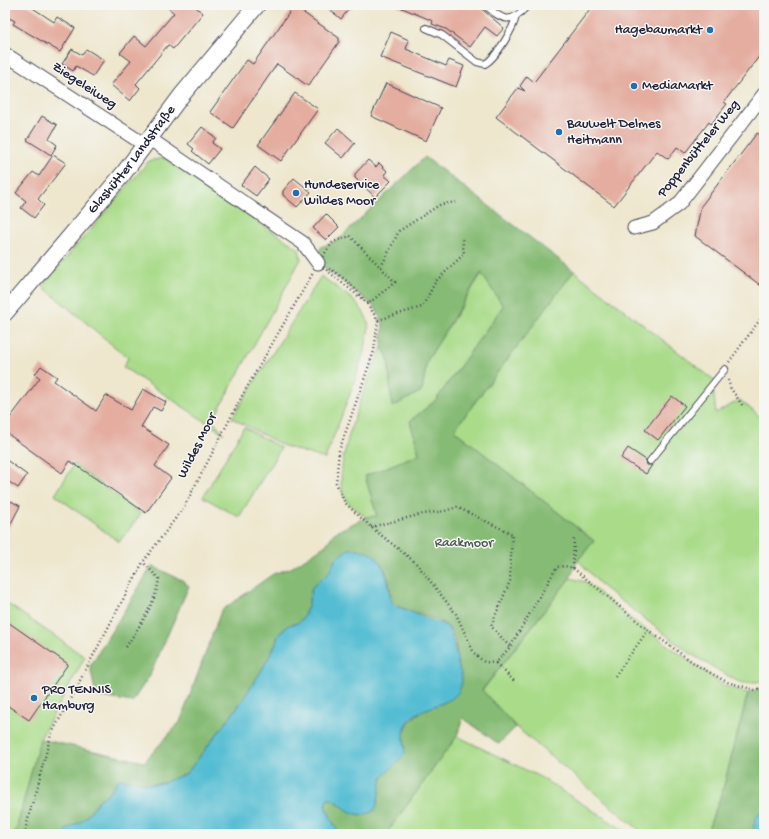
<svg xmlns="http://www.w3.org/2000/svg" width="769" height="839" viewBox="0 0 769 839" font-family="'Gochi Hand',sans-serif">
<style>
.green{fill:#a9db89;stroke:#667e62}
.forest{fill:#86bb75;stroke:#546e58}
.water{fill:#55bdd3;stroke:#3c7087}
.building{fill:#e4ada0}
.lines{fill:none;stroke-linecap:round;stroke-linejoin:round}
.service-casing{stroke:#414051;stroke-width:8}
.minor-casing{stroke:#414051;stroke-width:15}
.tertiary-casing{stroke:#414051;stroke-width:18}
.path{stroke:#414051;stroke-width:2.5;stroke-dasharray:1 3;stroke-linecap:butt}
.service{stroke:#fff;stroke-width:6}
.minor{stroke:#fff;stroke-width:13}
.tertiary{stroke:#fff;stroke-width:16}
.poi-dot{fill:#1f6fb2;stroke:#f6f6f2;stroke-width:1.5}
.labels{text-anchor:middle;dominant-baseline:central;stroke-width:3;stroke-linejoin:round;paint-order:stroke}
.poi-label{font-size:14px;fill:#22223b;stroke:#f6f6f2;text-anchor:start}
.street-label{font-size:14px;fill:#22223b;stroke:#f6f6f2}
.park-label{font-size:14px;fill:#4a5a52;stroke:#f6f6f2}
</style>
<rect width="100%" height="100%" fill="#f6f6f2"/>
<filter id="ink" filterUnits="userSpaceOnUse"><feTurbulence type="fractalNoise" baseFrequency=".025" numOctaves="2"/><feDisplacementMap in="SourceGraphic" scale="8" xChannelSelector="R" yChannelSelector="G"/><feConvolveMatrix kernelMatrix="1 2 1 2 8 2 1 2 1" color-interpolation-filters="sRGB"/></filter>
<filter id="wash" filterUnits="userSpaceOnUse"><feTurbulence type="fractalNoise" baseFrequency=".012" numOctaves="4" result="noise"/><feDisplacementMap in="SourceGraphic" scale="16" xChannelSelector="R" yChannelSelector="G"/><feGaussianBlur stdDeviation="0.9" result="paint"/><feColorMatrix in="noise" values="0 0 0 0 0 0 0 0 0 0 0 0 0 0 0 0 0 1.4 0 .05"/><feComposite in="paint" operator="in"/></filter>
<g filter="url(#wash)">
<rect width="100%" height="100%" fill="#eee7ce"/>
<g class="green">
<path d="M164 158 299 249 301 259 213 420 224 434 123 367 128 358 42 286 149 161Z"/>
<path d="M574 271 718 383 713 388 716 413 740 400 764 420V681L744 683 735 680 691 654 603 587 578 560 594 541 454 430Z"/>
<path d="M482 273 503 306 436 400 410 421 419 454 365 476 377 516 366 517C360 512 347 504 344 497 330 467 369 378 382 347L388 358 392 407 422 391 427 361Z"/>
<path d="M321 276C337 288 362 302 368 322 374 339 333 437 325 459L284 446 232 418Z"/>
<path d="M244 427 281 448 239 517 203 497Z"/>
<path d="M74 464 141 514 119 542 55 495Z"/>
<path d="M570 578 586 582 627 616 725 686 748 693 722 793 706 834H644L516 727 482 691Z"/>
<path d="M5 602 85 657 40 739 15 834H5Z"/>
<path d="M457 736 540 777 630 834H386Z"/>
</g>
<g class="forest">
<path d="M425 157 574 271 454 430 594 541 578 560 570 578 482 690 516 727 499 744 463 718 457 736 386 834H339L326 808V801L331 798 340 805 360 815 379 791 382 778 405 747C398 720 423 709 444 703 450 680 466 647 447 626 440 619 407 610 396 606L391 601 389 581 385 570 336 558 329 573 312 587 308 607 302 619 298 623 289 625 278 635 276 644 260 673 237 708 187 773C182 776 177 777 172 779 155 789 138 781 119 779L108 794 99 800 87 816 80 822 67 829 64 834H15L40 739 144 762 180 722 221 611 273 574 291 568 326 545 334 533 366 517 377 516 365 476 419 454 410 421 436 400 503 306 481 273 427 361 422 391 392 407 388 358 382 347 383 324 375 307 316 261 321 247 338 240Z"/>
<path d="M152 566 182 580 189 586 150 675 132 702 96 696 90 666Z"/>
<path d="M764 687V809L759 814 753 834H706L722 793 748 693Z"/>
</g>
<g class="water">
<path d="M348 549C382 546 388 574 391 601L396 606 447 626C454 639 455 650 458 664 459 669 462 675 462 679 462 710 419 701 407 724 402 734 405 743 405 754L382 778 377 805 374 811C349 824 340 797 328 799L325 804 326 808 339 834H64L67 829 80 822 87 816 99 800 108 794 119 779C140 780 152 790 172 779 177 777 182 776 187 773L237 708 260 673 276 644 278 635 289 625 298 623 302 619 308 607 312 587 329 573 336 558Z"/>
<path d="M764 809V834H753L755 819Z"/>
</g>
<g id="blocks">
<g class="building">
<path d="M5 5H28L54 22 57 17 75 28 60 52 13 24 15 21 5 16Z"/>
<path d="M165 5H193L203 13 173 49 168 45 136 84 140 88 130 101 111 85 131 61 120 53 134 36 146 46 174 13Z"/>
<path d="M324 5H352L341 19Z"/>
<path d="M395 5H477L504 28 497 36 485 27 470 47 446 29 432 24 433 21Z"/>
<path d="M593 5H764V50L724 102 727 104 711 124 709 122 685 153 677 147 668 159 657 151 614 206 496 117 518 88 525 91 520 86 527 76 534 82Z"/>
<path d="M294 6 339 38V42L308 86 277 64 233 128 210 112 247 60 253 64Z"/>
<path d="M391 32 409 40 406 49 446 66 449 60 464 66 456 87 380 57Z"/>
<path d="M72 49 82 55 86 49 104 60 93 76 76 66 73 71 62 64Z"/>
<path d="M386 83 441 108 426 141 371 116Z"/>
<path d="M295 93 318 109 281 161 258 145Z"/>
<path d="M42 116 57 125 49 139 57 145 51 155 27 140Z"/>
<path d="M202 127 216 138 212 143 220 149 208 164 192 151 194 149 188 144Z"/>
<path d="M338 128 355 143 343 158 325 143Z"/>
<path d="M757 133 764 138V288L695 236 701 206Z"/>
<path d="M53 155 66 163 38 199 44 205 34 218 21 208 26 201 16 193 33 172 39 176Z"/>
<path d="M368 160 376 167 379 163 387 171 384 175 391 181 375 197 355 178V174Z"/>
<path d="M255 167 269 179 256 196 241 185Z"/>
<path d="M294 178 311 192 297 207 283 195V191Z"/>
<path d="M326 214 339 227 326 240 313 228Z"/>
<path d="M41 366 57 377 54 381 96 411 106 395 131 410 143 389 166 402 161 411 153 407 141 427 169 445 155 466 171 478 146 513 70 461 62 473 5 432V415L10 418 40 378 35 374Z"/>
<path d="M672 396 685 406 658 440 645 430Z"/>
<path d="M628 448 646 460 647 465H652L646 474 621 458Z"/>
<path d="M5 459 27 475 18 488 5 479Z"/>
<path d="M11 501 20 506 5 535V512Z"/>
<path d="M5 620 68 664 29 720 5 704Z"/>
</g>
</g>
</g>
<g filter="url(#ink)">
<use href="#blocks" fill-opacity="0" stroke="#414051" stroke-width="1"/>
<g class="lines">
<g class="service-casing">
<g id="service">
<path d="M485 5C503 21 511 25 528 5"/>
<path d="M426 28 442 35 477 62 485 64C496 58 514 28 516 16"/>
<path d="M650 461 725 369"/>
</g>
</g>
<g class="minor-casing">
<g id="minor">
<path d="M5 54 145 145"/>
<path d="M150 139 303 243 318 263"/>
<path d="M634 228 653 223 679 204 764 94"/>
</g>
</g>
<g class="tertiary-casing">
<g id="tertiary">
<path id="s1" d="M5 313 123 174 181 96 257 5"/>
</g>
</g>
<g class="path">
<path d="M350 236 395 282 368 304 318 263 333 242Z"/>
<path d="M381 267 399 231 441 204 457 202"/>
<path d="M329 269C351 280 365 300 378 320L374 351 339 451 336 483 345 503 371 527 416 563 456 614 474 653 484 662 496 663 510 647 557 567 565 566 573 568 648 630 698 666 727 682 755 690 764 687"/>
<path d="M378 320 422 307 436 281 464 254 462 237"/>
<path d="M729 362 764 314"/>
<path d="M728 380 731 389 743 406"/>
<path d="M371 527 423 514 445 511 457 507 512 534 510 581 491 626 510 647"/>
<path d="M573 568 574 537"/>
<path d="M126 647C140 625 155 605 159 579L143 562"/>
<path d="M496 663 515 682"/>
<path d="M615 676 648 630"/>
<path d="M24 834 51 735 143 562 184 507 242 396 313 273"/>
</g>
<use href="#service" class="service"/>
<use href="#minor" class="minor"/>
<use href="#tertiary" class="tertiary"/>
</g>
</g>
<g class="poi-dot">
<circle cx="710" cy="30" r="4"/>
<circle cx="634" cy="86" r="4"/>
<circle cx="559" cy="132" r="4"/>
<circle cx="296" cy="193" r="4"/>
<circle cx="34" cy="698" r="4"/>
</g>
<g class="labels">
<g class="poi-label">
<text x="702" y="30" text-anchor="end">Hagebaumarkt</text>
<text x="642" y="86">MediaMarkt</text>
<text x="567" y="124">Bauwelt Delmes<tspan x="567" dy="16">Heitmann</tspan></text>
<text x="304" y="185">Hundeservice<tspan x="304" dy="16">Wildes Moor</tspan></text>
<text x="42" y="690">PRO TENNIS<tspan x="42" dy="16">Hamburg</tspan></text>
</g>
<g class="street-label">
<text transform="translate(84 86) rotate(33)">Ziegeleiweg</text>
<text transform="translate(699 149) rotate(-51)">Poppenbütteler Weg</text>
<text stroke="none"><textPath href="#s1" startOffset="199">Glashütter Landstraße</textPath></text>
<text transform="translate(198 446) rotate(-63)">Wildes Moor</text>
</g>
<g class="park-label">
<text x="464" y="543">Raakmoor</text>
</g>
</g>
<rect width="769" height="839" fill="none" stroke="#f6f6f2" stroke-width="20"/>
</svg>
